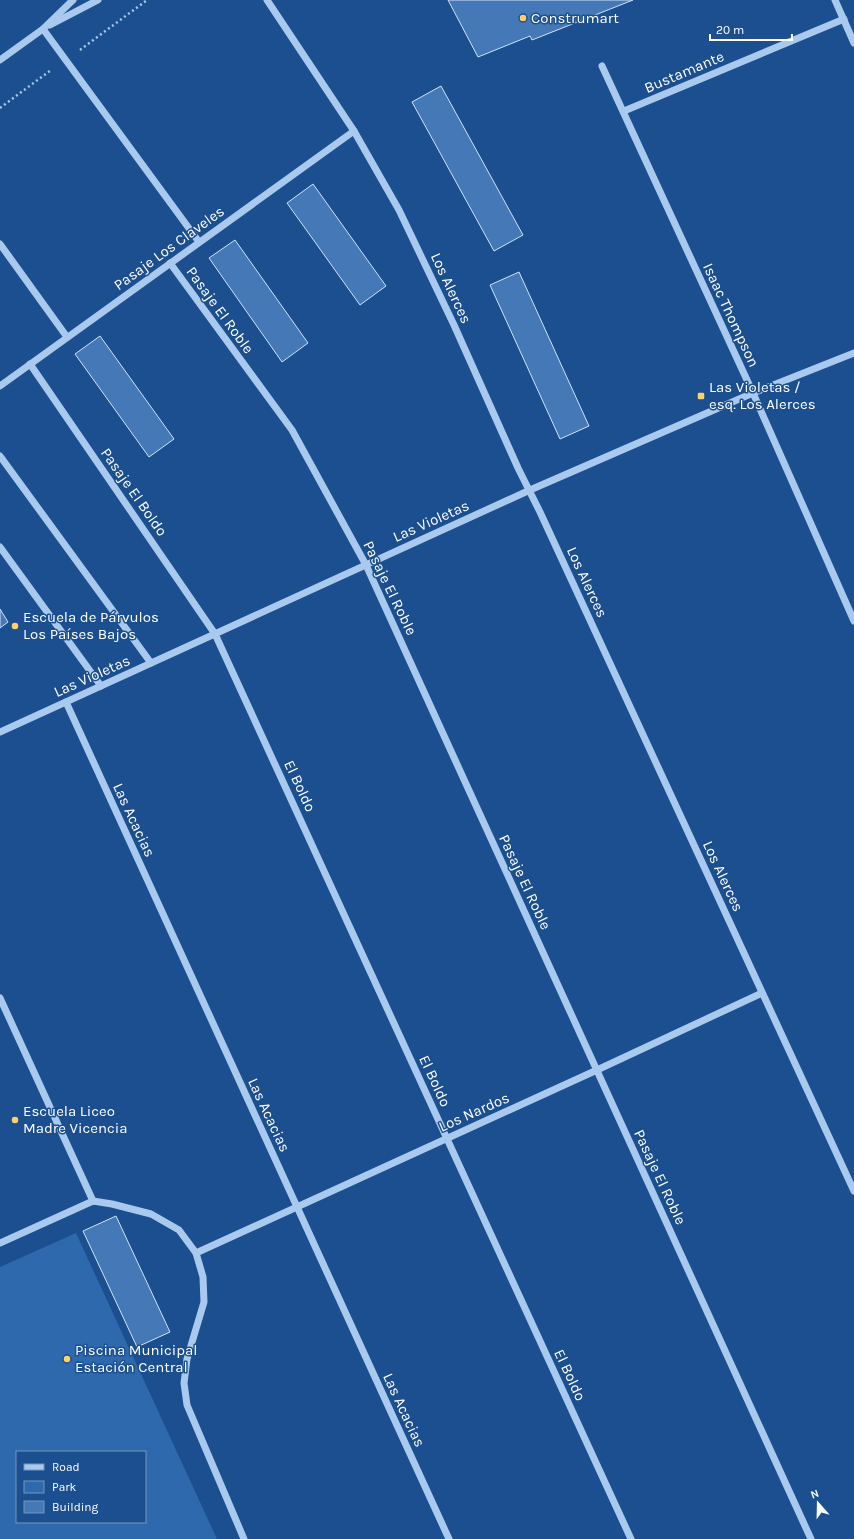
<svg xmlns="http://www.w3.org/2000/svg" width="854" height="1539" viewBox="0 0 854 1539" font-family="Karla,sans-serif">
<style>
.green{fill:#2e69ad;fill-rule:evenodd}
.building{fill:#4478b7;stroke:#cfe3fa}
.lines{fill:none;stroke-linecap:round;stroke-linejoin:round}
.path{stroke:#a9c9ee;stroke-width:2.5;stroke-dasharray:2 3;stroke-linecap:butt}
.minor{stroke:#a9c9ee;stroke-width:7}
.poi-dot{fill:#ffd166;stroke:#1b4f8f;stroke-width:1.5}
.labels{text-anchor:middle;dominant-baseline:central;stroke-width:3;stroke-linejoin:round;paint-order:stroke}
.poi-label{font-size:15px;fill:#fff;stroke:#1b4f8f;text-anchor:start}
.street-label{font-size:15px;fill:#fff;stroke:#1b4f8f}
</style>
<rect width="100%" height="100%" fill="#1b4f8f"/>
<path class="green" d="M76 1233 217 1539H0V1267ZM17 1452H145V1522H17Z"/>
<g class="building">
<path d="M448 0H633L532 40 530 36 478 57Z"/>
<path d="M441 86 523 235 494 251 412 102Z"/>
<path d="M313 184 386 286 360 305 287 203Z"/>
<path d="M235 240 308 343 282 362 209 258Z"/>
<path d="M519 272 589 426 560 439 490 285Z"/>
<path d="M100 336 174 439 149 457 75 354Z"/>
<path d="M0 609 8 622 0 628Z"/>
<path d="M116 1216 170 1332 137 1347 83 1231Z"/>
</g>
<g class="lines">
<g class="path">
<path d="M80 50 147 0"/>
<path d="M0 108 51 70"/>
</g>
<g class="minor">
<path d="M267 0 354 131 399 210 454 325 518 468 540 512 854 1191"/>
<path d="M835 0 854 43"/>
<path d="M50 25 98 0"/>
<path d="M43 29 199 242"/>
<path d="M0 60 43 29 73 0"/>
<path d="M602 66 753 393 854 621"/>
<path d="M624 111 844 19"/>
<path d="M0 244 67 337"/>
<path d="M170 263 292 430 366 565 811 1539"/>
<path d="M30 364 215 634 631 1539"/>
<path d="M0 386 354 131"/>
<path d="M0 456 151 663"/>
<path d="M0 547 101 686"/>
<path d="M66 702 449 1539"/>
<path d="M0 732 530 490 753 393 854 353"/>
<path d="M0 998 93 1201"/>
<path d="M93 1201 112 1204 151 1214 179 1230 196 1253 203 1277 204 1302 187 1359 184 1383 187 1405 244 1539"/>
<path d="M0 1243 93 1201"/>
<path d="M196 1253 597 1070 762 993"/>
</g>
</g>
<g class="poi-dot">
<circle cx="523" cy="18" r="4"/>
<rect x="697" y="392" width="8" height="8" rx="2"/>
<circle cx="15" cy="626" r="4"/>
<circle cx="15" cy="1120" r="4"/>
<circle cx="67" cy="1359" r="4"/>
</g>
<g class="labels">
<g class="poi-label">
<text x="531" y="18">Construmart</text>
<text x="709" y="387">Las Violetas /<tspan x="709" dy="17">esq. Los Alerces</tspan></text>
<text x="23" y="617">Escuela de Párvulos<tspan x="23" dy="17">Los Países Bajos</tspan></text>
<text x="23" y="1111">Escuela Liceo<tspan x="23" dy="17">Madre Vicencia</tspan></text>
<text x="75" y="1350">Piscina Municipal<tspan x="75" dy="17">Estación Central</tspan></text>
</g>
<g class="street-label">
<text transform="translate(684 72) rotate(-23)">Bustamante</text>
<text transform="translate(169 248) rotate(-36)">Pasaje Los Claveles</text>
<text transform="translate(451 288) rotate(65)">Los Alerces</text>
<text transform="translate(220 310) rotate(54)">Pasaje El Roble</text>
<text transform="translate(731 315) rotate(65)">Isaac Thompson</text>
<text transform="translate(134 492) rotate(55)">Pasaje El Boldo</text>
<text transform="translate(431 521) rotate(-24)">Las Violetas</text>
<text transform="translate(587 582) rotate(65)">Los Alerces</text>
<text transform="translate(390 588) rotate(64)">Pasaje El Roble</text>
<text transform="translate(92 676) rotate(-24)">Las Violetas</text>
<text transform="translate(300 786) rotate(65)">El Boldo</text>
<text transform="translate(134 820) rotate(65)">Las Acacias</text>
<text transform="translate(723 876) rotate(65)">Los Alerces</text>
<text transform="translate(525 882) rotate(65)">Pasaje El Roble</text>
<text transform="translate(435 1081) rotate(65)">El Boldo</text>
<text transform="translate(474 1112) rotate(-24)">Los Nardos</text>
<text transform="translate(269 1115) rotate(65)">Las Acacias</text>
<text transform="translate(660 1177) rotate(65)">Pasaje El Roble</text>
<text transform="translate(570 1375) rotate(65)">El Boldo</text>
<text transform="translate(404 1410) rotate(65)">Las Acacias</text>
</g>
</g>
<rect x="16" y="1451" width="130" height="72" fill="#1b4f8f" stroke="#7695bc"/>
<rect x="24" y="1464" width="20" height="6" fill="#a9c9ee" stroke="#7695bc"/>
<text x="52" y="1471" font-size="12" fill="#ffffff">Road</text>
<rect x="24" y="1481" width="20" height="12" fill="#2e69ad" stroke="#7695bc"/>
<text x="52" y="1491" font-size="12" fill="#ffffff">Park</text>
<rect x="24" y="1501" width="20" height="12" fill="#4478b7" stroke="#7695bc"/>
<text x="52" y="1511" font-size="12" fill="#ffffff">Building</text>
<g transform="translate(818 1503) rotate(340)" stroke="#1b4f8f" stroke-width="3" paint-order="stroke">
<path d="M0-3L7 15L0 10L-7 15Z" fill="#ffffff"/>
<text y="-6" font-size="11" font-weight="bold" text-anchor="middle" fill="#ffffff">N</text>
</g>
<path d="M710 34v6h82v-6" fill="none" stroke="#ffffff" stroke-width="2"/>
<text x="716" y="34" font-size="12" fill="#ffffff" stroke="#1b4f8f" stroke-width="3" paint-order="stroke">20 m</text>
</svg>
